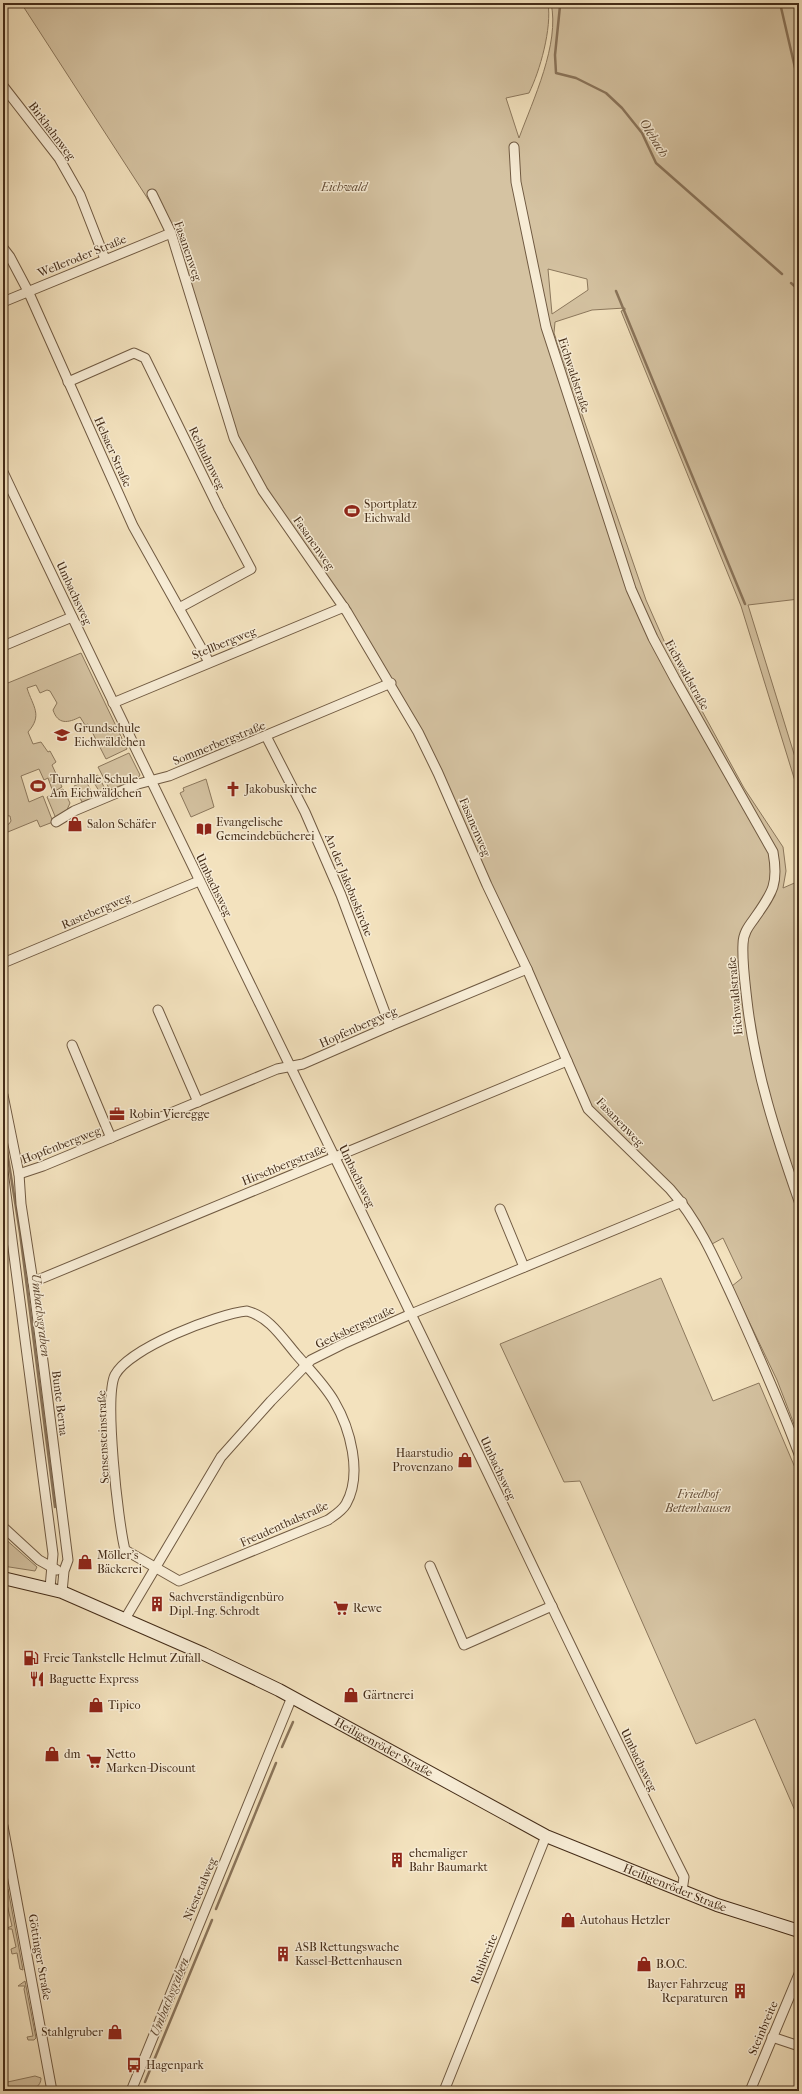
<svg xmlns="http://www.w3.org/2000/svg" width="802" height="2094" viewBox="0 0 802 2094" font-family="'IM FELL French Canon',serif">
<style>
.green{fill:#d5c3a2;stroke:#8c785d;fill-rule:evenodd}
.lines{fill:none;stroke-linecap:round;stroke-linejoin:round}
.stream{stroke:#8a745a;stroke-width:2.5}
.street-casing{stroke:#705a42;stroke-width:11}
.secondary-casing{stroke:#442c18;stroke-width:14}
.street{stroke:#f7ecd5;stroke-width:9}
.secondary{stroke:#f7ecd5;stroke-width:12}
.labels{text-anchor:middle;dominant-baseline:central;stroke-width:3;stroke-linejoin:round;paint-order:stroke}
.street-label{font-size:12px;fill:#442c18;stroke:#f7ecd5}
.park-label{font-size:12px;font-style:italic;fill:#614a34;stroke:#f7ecd5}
.poi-label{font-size:12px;fill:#442c18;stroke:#f7ecd5;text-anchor:start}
.water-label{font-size:13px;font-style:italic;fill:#614a34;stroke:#f7ecd5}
</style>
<rect width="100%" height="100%" fill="#f3e2be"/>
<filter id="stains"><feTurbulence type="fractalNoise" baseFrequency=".005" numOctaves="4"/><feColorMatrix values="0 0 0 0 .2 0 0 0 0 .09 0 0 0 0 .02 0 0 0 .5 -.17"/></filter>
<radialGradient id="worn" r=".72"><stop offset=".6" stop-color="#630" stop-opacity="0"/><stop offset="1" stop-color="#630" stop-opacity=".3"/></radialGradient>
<g class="green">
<path d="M21 3H548C552 28 540 71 529 93L506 98 519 138C533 100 560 44 551 3H799V599L748 605 799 770V794L741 606 621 311 625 310V308L592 310 555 322 554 333 646 600 665 643 744 788 783 847 786 871 783 888 799 881V1437L777 1380 732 1286 742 1278 723 1238 712 1244 692 1225 673 1197 586 1111 437 776 393 691 232 438 168 230ZM548 269 587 279 588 290 552 314Z"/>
<path d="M81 653 127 749 106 759 88 724 85 725 80 717C68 723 58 725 53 710L57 703 50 691 47 690 40 693 36 685 27 688C33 707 43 715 28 732L33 744 41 742 48 752 50 751 56 762 52 765 62 787 53 792 48 778 44 780 39 769 21 776 29 802 43 796 53 822 40 827 37 820 3 834V826L9 824 11 821 10 816 3 815V685Z"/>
<path d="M129 753 140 775 138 778 110 790 98 767Z"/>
<path d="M98 775 106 791 101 794 91 778Z"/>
<path d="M206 779 214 807 191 817 180 793 184 791 183 788Z"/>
<path d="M86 781 94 797 82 802 74 786Z"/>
<path d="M63 789 70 803 66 812 57 821 47 797Z"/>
<path d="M661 1278 713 1401 759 1383 799 1477V1820L755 1719 696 1744 580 1481 564 1482 500 1344Z"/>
<path d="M3 1537 37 1567 35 1571 3 1566Z"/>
<path d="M5 1888 8 1889 23 1970 20 1969 17 1953 12 1954 11 1949 16 1947 12 1929H7V1928L12 1926 4 1891Z"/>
<path d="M25 1981 36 2038 34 2040H28L27 2037 33 2036 24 1989 25 1986H18Z"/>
<path d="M35 2076 41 2078C41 2094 16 2091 3 2091V2083Z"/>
</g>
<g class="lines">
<g class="stream">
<path d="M559 3 560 6 555 55 556 73 576 78 606 93 622 108 642 133 656 163 782 274"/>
<path d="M780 3 799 85"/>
<path d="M791 283 799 290"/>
<path d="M616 291 745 604"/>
<path d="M3 1126 20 1233 55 1507"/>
<path d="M282 1747 293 1722"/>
<path d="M216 1909 276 1763"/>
<path d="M145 2082 212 1920"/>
</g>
<g class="street-casing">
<g id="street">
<path d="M3 86 59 158 80 195 105 259"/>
<path d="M514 147 516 182 546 327 631 589 653 638 675 679 773 852C779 885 772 893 754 919 748 927 743 934 743 944 742 962 745 983 747 1001 755 1071 776 1135 799 1201"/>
<path d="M152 194 171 233 234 438 263 491 347 612 418 732 438 773 487 885 527 969 588 1109 670 1189C700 1223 717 1264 736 1305 758 1354 780 1403 799 1454"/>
<path d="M3 248 10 257 28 291 133 526 209 662"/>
<path d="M3 302 171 233"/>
<path d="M68 382 134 353 145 358 219 509 251 569 179 608"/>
<path d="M3 472C136 753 274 1032 410 1312 502 1500 590 1690 684 1877L682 1891"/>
<path d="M3 646 72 617"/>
<path d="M113 703 344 607"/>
<path d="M266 736 305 812 341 895 390 1026"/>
<path d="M56 822 74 811 138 784 169 776 391 683"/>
<path d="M3 963 199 881"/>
<path d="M158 1010 198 1102"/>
<path d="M72 1045 111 1138"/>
<path d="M3 1095 19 1174 21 1204 33 1282 68 1560 64 1571 62 1592"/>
<path d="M3 1171 53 1554 50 1588"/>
<path d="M19 1174 43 1166 277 1069 303 1064 390 1026 527 969"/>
<path d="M500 1209 524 1267"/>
<path d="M33 1282 567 1061"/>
<path d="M247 1311C269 1317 281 1336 296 1354 309 1369 324 1384 334 1401 350 1428 363 1474 346 1504 342 1511 335 1515 328 1520L179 1581 125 1550C118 1522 104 1397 115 1375 129 1348 217 1314 247 1311Z"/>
<path d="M3 1527 39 1560 57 1570"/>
<path d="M430 1566 464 1645 552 1606"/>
<path d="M125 1619 221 1457 271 1401 311 1360 343 1344 411 1314 682 1202"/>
<path d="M3 1826 52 2091"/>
<path d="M772 2037 799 2046"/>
<path d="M131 2091 292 1697"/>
<path d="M444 2091 546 1836"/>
<path d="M750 2091 799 1974"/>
</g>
</g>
<g class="secondary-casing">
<g id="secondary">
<path id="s1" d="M3 1578 62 1592 204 1654 279 1690 546 1836 717 1905 799 1931"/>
</g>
</g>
<use href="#street" class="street"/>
<use href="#secondary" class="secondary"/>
</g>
<defs>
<g id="stadium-bare" transform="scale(1.2)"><path d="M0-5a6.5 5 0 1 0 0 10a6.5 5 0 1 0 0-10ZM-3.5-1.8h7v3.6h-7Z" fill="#8f2418" stroke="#f7ecd5" stroke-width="2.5" paint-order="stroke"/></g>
<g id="school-bare" transform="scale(1.2)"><path d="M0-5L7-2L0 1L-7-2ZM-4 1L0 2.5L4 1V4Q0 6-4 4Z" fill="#8f2418" stroke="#f7ecd5" stroke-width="2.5" paint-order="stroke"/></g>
<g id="church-bare" transform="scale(1.2)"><path d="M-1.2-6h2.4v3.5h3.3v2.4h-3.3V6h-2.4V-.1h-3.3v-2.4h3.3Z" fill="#8f2418" stroke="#f7ecd5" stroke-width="2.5" paint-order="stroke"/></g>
<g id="shop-bare" transform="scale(1.2)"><path d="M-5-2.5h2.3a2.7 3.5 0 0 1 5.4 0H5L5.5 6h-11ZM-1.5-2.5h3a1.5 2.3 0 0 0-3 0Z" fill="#8f2418" stroke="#f7ecd5" stroke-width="2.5" paint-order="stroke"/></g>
<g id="library-bare" transform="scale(1.2)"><path d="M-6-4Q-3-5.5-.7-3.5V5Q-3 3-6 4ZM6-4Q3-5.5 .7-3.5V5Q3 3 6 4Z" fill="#8f2418" stroke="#f7ecd5" stroke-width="2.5" paint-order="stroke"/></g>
<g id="office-bare" transform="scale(1.2)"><path d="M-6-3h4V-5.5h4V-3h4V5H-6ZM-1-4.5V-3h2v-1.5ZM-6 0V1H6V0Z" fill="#8f2418" stroke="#f7ecd5" stroke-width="2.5" paint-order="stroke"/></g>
<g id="building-bare" transform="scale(1.2)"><path d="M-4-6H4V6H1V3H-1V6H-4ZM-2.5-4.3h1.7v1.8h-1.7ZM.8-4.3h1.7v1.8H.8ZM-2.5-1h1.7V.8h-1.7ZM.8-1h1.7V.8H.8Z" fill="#8f2418" stroke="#f7ecd5" stroke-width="2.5" paint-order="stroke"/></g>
<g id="supermarket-bare" transform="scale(1.2)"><path d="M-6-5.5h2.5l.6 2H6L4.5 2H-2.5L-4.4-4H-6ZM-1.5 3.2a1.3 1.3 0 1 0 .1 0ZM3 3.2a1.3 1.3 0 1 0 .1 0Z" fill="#8f2418" stroke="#f7ecd5" stroke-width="2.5" paint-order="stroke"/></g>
<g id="fuel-bare" transform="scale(1.2)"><path d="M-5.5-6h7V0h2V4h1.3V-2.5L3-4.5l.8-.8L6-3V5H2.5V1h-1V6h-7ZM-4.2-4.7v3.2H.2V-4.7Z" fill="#8f2418" stroke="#f7ecd5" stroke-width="2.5" paint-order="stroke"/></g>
<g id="restaurant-bare" transform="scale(1.2)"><path d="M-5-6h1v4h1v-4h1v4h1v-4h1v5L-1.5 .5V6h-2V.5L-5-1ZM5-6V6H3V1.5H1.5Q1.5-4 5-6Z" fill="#8f2418" stroke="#f7ecd5" stroke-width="2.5" paint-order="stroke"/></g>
<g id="bus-bare" transform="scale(1.2)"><path d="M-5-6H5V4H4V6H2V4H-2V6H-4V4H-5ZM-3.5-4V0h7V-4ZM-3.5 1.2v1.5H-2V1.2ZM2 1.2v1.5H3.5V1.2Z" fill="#8f2418" stroke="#f7ecd5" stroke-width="2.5" paint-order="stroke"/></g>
</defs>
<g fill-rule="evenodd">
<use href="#stadium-bare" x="352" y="511"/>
<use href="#school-bare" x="62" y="735"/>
<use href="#stadium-bare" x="38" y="786"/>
<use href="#church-bare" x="233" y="789"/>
<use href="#shop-bare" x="75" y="824"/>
<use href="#library-bare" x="204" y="829"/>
<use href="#office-bare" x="117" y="1114"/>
<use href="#shop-bare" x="465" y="1460"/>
<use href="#shop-bare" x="85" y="1562"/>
<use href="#building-bare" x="157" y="1604"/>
<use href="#supermarket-bare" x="341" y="1608"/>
<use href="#fuel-bare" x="31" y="1658"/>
<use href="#restaurant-bare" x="37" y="1679"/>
<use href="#shop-bare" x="351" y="1695"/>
<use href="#shop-bare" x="96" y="1705"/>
<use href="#shop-bare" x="52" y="1754"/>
<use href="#supermarket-bare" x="94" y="1761"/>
<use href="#building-bare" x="397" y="1860"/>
<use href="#shop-bare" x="568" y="1920"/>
<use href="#building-bare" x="283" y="1954"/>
<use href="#shop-bare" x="644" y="1964"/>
<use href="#building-bare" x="740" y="1991"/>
<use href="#shop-bare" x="115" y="2032"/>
<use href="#bus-bare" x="134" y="2065"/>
</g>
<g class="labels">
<g class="street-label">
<text transform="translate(52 131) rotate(53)">Birkhahnweg</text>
<text transform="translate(188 251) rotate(71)">Fasanenweg</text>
<text transform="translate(82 256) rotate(-22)">Welleroder Straße</text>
<text transform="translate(574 375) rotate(72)">Eichwaldstraße</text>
<text transform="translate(113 452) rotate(66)">Helsaer Straße</text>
<text transform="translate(207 458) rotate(64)">Rebhuhnweg</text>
<text transform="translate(314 543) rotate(55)">Fasanenweg</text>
<text transform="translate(74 593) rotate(65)">Umbachsweg</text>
<text transform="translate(224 643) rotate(-22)">Stellbergweg</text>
<text transform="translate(687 675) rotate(61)">Eichwaldstraße</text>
<text transform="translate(219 743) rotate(-22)">Sommerbergstraße</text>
<text transform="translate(475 827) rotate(67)">Fasanenweg</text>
<text transform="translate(214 885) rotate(64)">Umbachsweg</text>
<text transform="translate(349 885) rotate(68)">An der Jakobuskirche</text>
<text transform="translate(96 911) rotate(-23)">Rastebergweg</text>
<text transform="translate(735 996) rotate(-95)">Eichwaldstraße</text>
<text transform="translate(358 1027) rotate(-24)">Hopfenbergweg</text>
<text transform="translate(620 1122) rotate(46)">Fasanenweg</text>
<text transform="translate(61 1145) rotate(-21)">Hopfenbergweg</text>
<text transform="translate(284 1165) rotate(-22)">Hirschbergstraße</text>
<text transform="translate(357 1176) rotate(64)">Umbachsweg</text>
<text transform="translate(355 1327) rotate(-25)">Gecksbergstraße</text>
<text transform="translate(60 1403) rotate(83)">Bunte Berna</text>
<text transform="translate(103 1437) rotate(-92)">Sensensteinstraße</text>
<text transform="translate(498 1468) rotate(65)">Umbachsweg</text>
<text transform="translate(284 1524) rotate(-24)">Freudenthalstraße</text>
<text stroke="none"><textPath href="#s1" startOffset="418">Heiligenröder Straße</textPath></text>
<text transform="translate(639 1760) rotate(64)">Umbachsweg</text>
<text stroke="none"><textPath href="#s1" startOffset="742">Heiligenröder Straße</textPath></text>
<text transform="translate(200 1889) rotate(-67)">Niestetalweg</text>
<text transform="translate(40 1957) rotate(80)">Göttinger Straße</text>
<text transform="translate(484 1959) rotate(-68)">Ruhbreite</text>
<text transform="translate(763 2028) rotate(-67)">Steinbreite</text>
</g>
<g class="park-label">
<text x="344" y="187">Eichwald</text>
<text x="698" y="1494">Friedhof<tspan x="698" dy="14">Bettenhausen</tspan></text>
</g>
<g class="poi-label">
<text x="364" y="504">Sportplatz<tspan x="364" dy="14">Eichwald</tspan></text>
<text x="74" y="728">Grundschule<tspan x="74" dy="14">Eichwäldchen</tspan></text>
<text x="50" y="779">Turnhalle Schule<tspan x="50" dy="14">Am Eichwäldchen</tspan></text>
<text x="245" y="789">Jakobuskirche</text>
<text x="216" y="822">Evangelische<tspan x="216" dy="14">Gemeindebücherei</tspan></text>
<text x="87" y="824">Salon Schäfer</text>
<text x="129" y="1114">Robin Vieregge</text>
<text x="453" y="1453" text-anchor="end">Haarstudio<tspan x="453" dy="14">Provenzano</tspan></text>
<text x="97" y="1555">Möller's<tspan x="97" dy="14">Bäckerei</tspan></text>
<text x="169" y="1597">Sachverständigenbüro<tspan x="169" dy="14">Dipl.-Ing. Schrodt</tspan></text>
<text x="353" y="1608">Rewe</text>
<text x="43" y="1658">Freie Tankstelle Helmut Zufall</text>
<text x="49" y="1679">Baguette Express</text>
<text x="363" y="1695">Gärtnerei</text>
<text x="108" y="1705">Tipico</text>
<text x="64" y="1754">dm</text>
<text x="106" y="1754">Netto<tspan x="106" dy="14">Marken-Discount</tspan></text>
<text x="409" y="1853">ehemaliger<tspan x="409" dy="14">Bahr Baumarkt</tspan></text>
<text x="580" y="1920">Autohaus Hetzler</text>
<text x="295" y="1947">ASB Rettungswache<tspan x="295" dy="14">Kassel-Bettenhausen</tspan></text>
<text x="656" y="1964">B.O.C.</text>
<text x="728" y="1984" text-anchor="end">Bayer Fahrzeug<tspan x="728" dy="14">Reparaturen</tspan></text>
<text x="103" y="2032" text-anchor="end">Stahlgruber</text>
<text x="146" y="2065">Hagenpark</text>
</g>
<g class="water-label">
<text transform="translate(654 138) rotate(58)">Olebach</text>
<text transform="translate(41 1315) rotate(83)">Umbachsgraben</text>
<text transform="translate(169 1997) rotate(-68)">Umbachsgraben</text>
</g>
</g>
<rect width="802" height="2094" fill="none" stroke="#f3e2be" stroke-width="16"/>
<rect x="4" y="4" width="794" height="2086" fill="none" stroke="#442c18" stroke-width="2"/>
<rect x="8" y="8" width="786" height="2078" fill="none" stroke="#442c18"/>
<rect width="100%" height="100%" filter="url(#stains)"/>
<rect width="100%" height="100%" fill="url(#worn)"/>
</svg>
